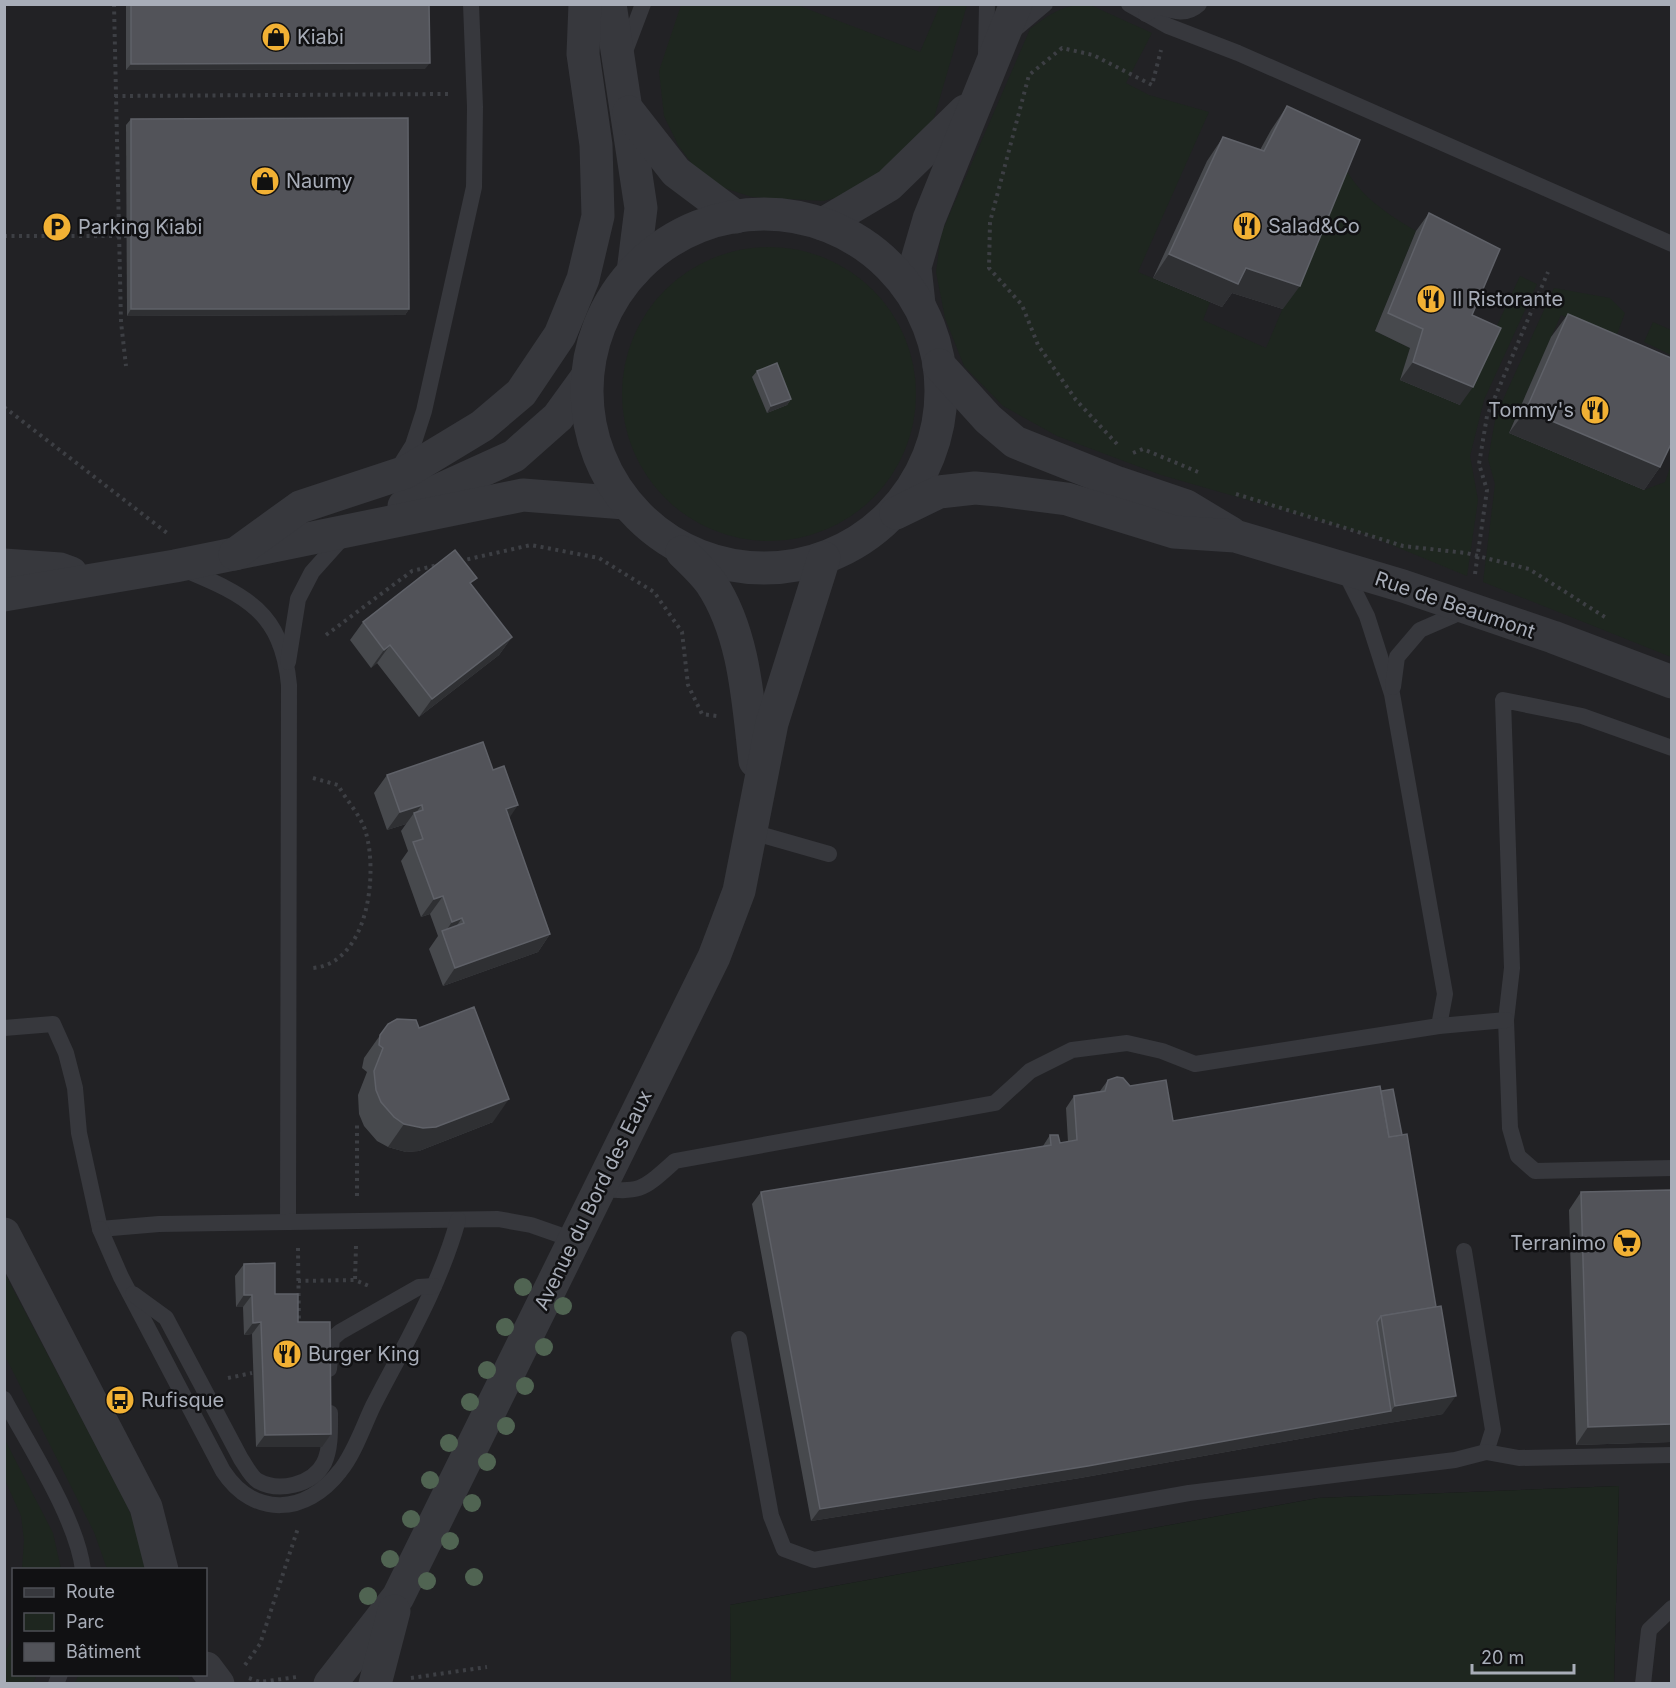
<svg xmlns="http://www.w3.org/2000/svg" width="1676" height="1688" viewBox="0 0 1676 1688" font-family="Inter,sans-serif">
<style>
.built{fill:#222225;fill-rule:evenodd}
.green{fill:#1e261f}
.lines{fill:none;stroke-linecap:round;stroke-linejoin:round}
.path{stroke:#3d3f44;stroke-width:4;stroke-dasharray:3 4.5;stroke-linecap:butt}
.service{stroke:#37383d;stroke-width:16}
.minor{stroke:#37383d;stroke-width:33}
.tertiary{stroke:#37383d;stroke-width:33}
.tree{fill:#506452}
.wall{fill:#47494d}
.shaded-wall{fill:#2f3033}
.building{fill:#525359;stroke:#5f6168;stroke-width:1.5}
.labels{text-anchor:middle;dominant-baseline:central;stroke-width:5;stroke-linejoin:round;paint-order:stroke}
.poi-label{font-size:20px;fill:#a8adb8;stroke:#111113;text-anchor:start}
.street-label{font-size:20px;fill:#a8adb8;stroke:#111113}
</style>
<rect width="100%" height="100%" fill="#161618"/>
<path class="built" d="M5 5H1671V1683H1614L1619 1486 1318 1498 730 1605 731 1683 5 1684ZM14 1570H206V1674H14Z"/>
<g class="green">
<path d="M1088 4 1152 33 1126 83 1149 95 1209 112 1138 272 1210 302 1203 320 1266 348 1343 164C1359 196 1386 213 1416 231L1375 331 1410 348 1401 380 1460 405 1520 276 1537 284 1484 400 1470 456 1478 500 1467 576 1365 534 1161 475 1057 436 1003 406 964 366 945 318 936 272 941 234 1030 29C1049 14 1063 5 1088 4Z"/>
<path d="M681 5H797L920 52 940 5H967L934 118 922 139 851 194 823 201 752 197 724 188 698 172 678 145 664 116 659 71Z"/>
<circle cx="769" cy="394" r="147"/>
<path d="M1554 288 1610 298 1625 313 1616 337 1561 315 1509 433 1644 490 1665 482 1671 465V657L1483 582 1495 484 1488 459 1496 415Z"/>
<path d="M1653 322 1671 330V355L1644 342Z"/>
<path d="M4 1272 127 1505 142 1544 146 1569H107L94 1532 5 1356Z"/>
<path d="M4 1438 53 1533 61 1569H22L24 1540 21 1516 5 1480Z"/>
<path d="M1619 1486 1614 1683H731L730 1605 1318 1498Z"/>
<path d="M13 1636 14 1674 37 1675 33 1683H5V1653Z"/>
<path d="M79 1674 177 1675 181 1683H75Z"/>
</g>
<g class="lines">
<g class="path">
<path d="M114 4 121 322 126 366"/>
<path d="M115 96 450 94"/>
<path d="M4 236H127"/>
<path d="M4 407 167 533"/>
<path d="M1117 444 1076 400 1038 345 1022 305 989 268 990 222 1029 75 1062 48 1093 55 1152 85 1161 50"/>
<path d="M1133 453 1143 449 1198 472"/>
<path d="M1236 494 1403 546 1466 553 1529 569 1608 619"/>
<path d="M460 561 531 545 599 558 654 592 682 632 688 685 702 714 717 716"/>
<path d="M1475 574 1487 490 1479 464 1487 416 1548 272"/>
<path d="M326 635 412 571 438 565"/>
<path d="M313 778 338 785C346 800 362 817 366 833 378 875 368 963 313 968"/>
<path d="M357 1196V1125"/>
<path d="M356 1246 355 1280 369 1286"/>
<path d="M298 1248 299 1327"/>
<path d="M298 1281 355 1280"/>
<path d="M228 1378 252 1373"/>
<path d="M245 1665 260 1644 298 1528"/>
<path d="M249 1678 260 1682 297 1677"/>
<path d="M411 1678 487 1667"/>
</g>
<g class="service">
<path d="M1129 4 1168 26 1238 53 1672 244"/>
<path d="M1146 14 1158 6C1173 11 1186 16 1199 4"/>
<path d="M1013 31 1045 4"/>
<path d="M624 54 643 4"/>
<path d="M986 55 987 4"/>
<path d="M398 469 413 445 424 411 474 187 475 107 471 4"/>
<path d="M183 569C246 595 282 612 289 685L288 1222"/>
<path d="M1344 570 1367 616 1392 694 1445 994 1439 1026"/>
<path d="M288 662 298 599 312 572 346 534"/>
<path d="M1393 687 1397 657 1420 630 1466 610"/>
<path d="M1672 748 1582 716 1503 700 1512 968 1506 1020 1510 1128 1518 1156 1535 1171 1672 1168"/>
<path d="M752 832 829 854"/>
<path d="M4 1028 53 1024 66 1053 75 1088 79 1133 100 1229 159 1224 498 1219 531 1225 574 1240"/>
<path d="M598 1189C643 1192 641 1191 675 1161L995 1103 1030 1071 1072 1050 1127 1043 1162 1051 1195 1064 1439 1026 1506 1020"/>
<path d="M100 1229 121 1277 223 1471C254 1518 306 1515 340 1471 354 1454 363 1427 373 1406 404 1346 440 1286 458 1220"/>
<path d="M1464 1251 1493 1430 1486 1452"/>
<path d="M133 1294 166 1318 241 1459C246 1466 251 1477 258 1481 278 1492 312 1486 324 1463 331 1448 330 1429 330 1413"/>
<path d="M739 1339 771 1516 784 1549 814 1560 1189 1493 1455 1460 1486 1452 1519 1458 1672 1455"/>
<path d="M329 1369 332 1339 340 1332 419 1287 434 1286"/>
<path d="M4 1399C29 1446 77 1519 83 1570"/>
<path d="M56 1684 60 1674"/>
<path d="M1643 1684 1649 1630 1672 1608"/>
</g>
<g class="minor">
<path d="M823 224 889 185 965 111"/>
<path d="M919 304 915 267 929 219 1016 4"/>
<path d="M404 506 514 456 558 417 587 377"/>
<path d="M4 565 60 569 71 573"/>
<path d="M4 595 175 566 523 495 625 503"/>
<path d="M4 1234 146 1507 162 1570"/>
<path d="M206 1668 218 1684"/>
</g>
<g class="tertiary">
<path d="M610 4 641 208 633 272"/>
<path d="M629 112 676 172 736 217"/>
<circle cx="764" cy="391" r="177"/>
<path d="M939 365 988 419 1015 442 1118 483 1186 506 1231 533"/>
<path d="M896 513 939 492 975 488 998 490 1067 499 1174 532 1235 536 1403 586 1553 637 1672 682"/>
<path d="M682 552C692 562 703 572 711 583 745 634 748 702 755 761"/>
<path d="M235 554 300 507 406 472 482 426 521 393 560 335 583 279 598 216 596 145 583 54 585 4"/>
<path d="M330 1684 398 1597 714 957 739 891 772 723 824 558"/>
<path d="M375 1684 394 1611"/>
</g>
</g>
<g class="tree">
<circle cx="523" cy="1287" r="9"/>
<circle cx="563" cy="1306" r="9"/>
<circle cx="505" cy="1327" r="9"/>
<circle cx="544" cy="1347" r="9"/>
<circle cx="487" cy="1370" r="9"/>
<circle cx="525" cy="1386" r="9"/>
<circle cx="470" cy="1402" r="9"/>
<circle cx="506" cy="1426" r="9"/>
<circle cx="449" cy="1443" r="9"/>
<circle cx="487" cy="1462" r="9"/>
<circle cx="430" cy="1480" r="9"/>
<circle cx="472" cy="1503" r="9"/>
<circle cx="411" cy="1519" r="9"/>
<circle cx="450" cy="1541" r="9"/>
<circle cx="390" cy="1559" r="9"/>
<circle cx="474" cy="1577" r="9"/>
<circle cx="427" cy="1581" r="9"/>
<circle cx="368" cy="1596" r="9"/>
</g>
<g class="wall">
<path d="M126 4H429L425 69 126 70Z"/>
<path d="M1287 106 1283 309 1232 293 1222 307 1153 278 1207 161 1223 137 1260 150 1271 130Z"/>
<path d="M131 119 409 309 405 315 127 316 126 125Z"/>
<path d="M1429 213 1472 315 1460 405 1400 380 1410 348 1375 331 1416 231Z"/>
<path d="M1568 314 1660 467 1644 490 1509 433 1551 337Z"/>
<path d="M757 371 791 399 787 405 767 413 752 377Z"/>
<path d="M472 586 512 637 499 655 419 717 377 663 371 668 350 640 363 622Z"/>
<path d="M387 775 509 818 550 934 538 952 443 986 429 949 438 936 430 914 421 917 401 861 408 851 401 831 406 824 387 830 374 793Z"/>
<path d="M388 1024 419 1028 493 1122 419 1151 406 1152 388 1147 377 1141 364 1126 359 1114 358 1095 367 1072 362 1068 364 1058Z"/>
<path d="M1108 1080 1130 1086 1173 1121 1380 1086 1443 1414 1383 1424 1080 1478 811 1521 752 1204 761 1192 1043 1146 1050 1135 1060 1143 1068 1142 1066 1108 1074 1096 1100 1091Z"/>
<path d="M1671 1190V1442L1576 1445 1569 1210 1581 1192Z"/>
<path d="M244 1264 275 1294 298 1322 322 1447H256L252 1334 244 1335 243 1307H236L235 1276Z"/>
</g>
<g class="shaded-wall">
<path d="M430 63 425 69 126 70 131 64Z"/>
<path d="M1169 254 1246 268 1300 286 1283 309 1232 293 1222 307 1153 278Z"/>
<path d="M131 309H409L405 315 127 316Z"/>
<path d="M1413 362 1473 387 1460 405 1400 380Z"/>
<path d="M791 399 787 405 767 413 771 406Z"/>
<path d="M1526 410 1660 467 1644 490 1509 433Z"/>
<path d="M512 637 499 655 419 717 432 699Z"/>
<path d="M390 645 377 663 371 668 384 650Z"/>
<path d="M422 805 414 815V813L406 824 387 830 400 812Z"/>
<path d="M518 805 506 823V809Z"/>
<path d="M443 896 430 914 421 917 434 899Z"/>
<path d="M462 918 449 937 443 935 452 922Z"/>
<path d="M550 934 538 952 443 986 455 968Z"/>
<path d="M509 1099 493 1122 419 1151 406 1152 388 1147 404 1124Z"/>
<path d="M244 1295H252L243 1307H236Z"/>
<path d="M261 1322 252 1334 244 1335 253 1323Z"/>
<path d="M1456 1396 1443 1414 1383 1424 1080 1478 811 1521 820 1509 1391 1411 1395 1406Z"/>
<path d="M1671 1424V1442L1576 1445 1588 1427Z"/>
<path d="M331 1434 322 1447H256L265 1435Z"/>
</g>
<g class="building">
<path d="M131 4H429L430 63 131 64Z"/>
<path d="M1287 106 1360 140 1300 286 1246 268 1238 284 1169 254 1223 137 1264 151Z"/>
<path d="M408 118 409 309H131V119Z"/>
<path d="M1429 213 1500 249 1472 315 1501 328 1473 387 1413 362 1423 329 1388 313Z"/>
<path d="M1568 314 1671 358V444L1660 467 1526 410Z"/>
<path d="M777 363 791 399 771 406 757 371Z"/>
<path d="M455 550 477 578 470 583 512 637 432 699 390 645 384 650 363 622Z"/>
<path d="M483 742 493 770 504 766 518 805 506 809 550 934 455 968 442 931 464 923 462 918 452 922 443 896 434 899 413 842 423 839 414 813 423 810 422 805 400 812 387 775Z"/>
<path d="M474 1007 509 1099 436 1127 423 1128 404 1124 394 1117 381 1102 376 1090 374 1071 383 1048 379 1045 380 1035 388 1024 397 1019 416 1020 419 1028Z"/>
<path d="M1117 1077 1123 1078 1130 1086 1166 1080 1173 1121 1380 1086 1389 1137 1407 1134 1436 1307 1381 1316 1377 1322 1391 1411 1088 1466 820 1509 761 1192 1051 1145 1050 1135H1058L1060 1143 1077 1140 1074 1096 1105 1091 1108 1080Z"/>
<path d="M1393 1089 1402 1135 1389 1137 1381 1091Z"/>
<path d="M1671 1190V1424L1588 1427 1581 1192Z"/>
<path d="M275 1263V1294H298V1322H330L331 1434 265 1435 261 1322 253 1323 252 1295H244V1264Z"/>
<path d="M1441 1306 1456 1396 1395 1406 1381 1316Z"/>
</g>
<defs>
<g id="shop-disc" transform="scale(1.5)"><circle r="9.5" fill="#f2b134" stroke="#111113"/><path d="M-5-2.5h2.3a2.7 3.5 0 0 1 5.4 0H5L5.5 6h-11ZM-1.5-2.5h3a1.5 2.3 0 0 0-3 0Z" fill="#111"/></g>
<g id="restaurant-disc" transform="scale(1.5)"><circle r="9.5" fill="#f2b134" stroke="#111113"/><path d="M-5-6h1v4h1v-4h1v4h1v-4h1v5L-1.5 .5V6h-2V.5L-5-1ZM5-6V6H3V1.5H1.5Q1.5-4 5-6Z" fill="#111"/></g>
<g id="parking-disc" transform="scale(1.5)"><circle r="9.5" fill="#f2b134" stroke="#111113"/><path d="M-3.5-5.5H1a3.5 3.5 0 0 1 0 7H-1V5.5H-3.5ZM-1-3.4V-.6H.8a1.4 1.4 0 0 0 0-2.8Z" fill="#111"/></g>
<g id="supermarket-disc" transform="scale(1.5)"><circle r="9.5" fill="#f2b134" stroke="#111113"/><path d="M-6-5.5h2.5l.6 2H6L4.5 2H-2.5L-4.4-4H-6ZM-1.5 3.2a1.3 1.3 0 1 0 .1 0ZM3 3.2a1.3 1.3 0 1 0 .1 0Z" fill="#111"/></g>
<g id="bus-disc" transform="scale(1.5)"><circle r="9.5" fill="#f2b134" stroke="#111113"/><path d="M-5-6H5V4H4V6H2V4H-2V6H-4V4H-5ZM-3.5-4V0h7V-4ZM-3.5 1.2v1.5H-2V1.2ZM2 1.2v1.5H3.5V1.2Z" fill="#111"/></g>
</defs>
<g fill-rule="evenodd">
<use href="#shop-disc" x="276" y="37"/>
<use href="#shop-disc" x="265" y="181"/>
<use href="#restaurant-disc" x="1247" y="226"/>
<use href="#parking-disc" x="57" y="227"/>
<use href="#restaurant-disc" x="1431" y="299"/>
<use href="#restaurant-disc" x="1595" y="410"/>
<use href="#supermarket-disc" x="1627" y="1243"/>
<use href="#restaurant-disc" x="287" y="1354"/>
<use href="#bus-disc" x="120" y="1400"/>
</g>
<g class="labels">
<g class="poi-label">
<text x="297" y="37">Kiabi</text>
<text x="286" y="181">Naumy</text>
<text x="1268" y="226">Salad&amp;Co</text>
<text x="78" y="227">Parking Kiabi</text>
<text x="1452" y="299">Il Ristorante</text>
<text x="1574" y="410" text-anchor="end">Tommy's</text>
<text x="1606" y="1243" text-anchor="end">Terranimo</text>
<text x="308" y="1354">Burger King</text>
<text x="141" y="1400">Rufisque</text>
</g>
<g class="street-label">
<text transform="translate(1455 605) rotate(19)">Rue de Beaumont</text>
<text transform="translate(593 1200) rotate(-64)">Avenue du Bord des Eaux</text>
</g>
</g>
<rect width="1676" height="1688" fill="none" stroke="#a8adb8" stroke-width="12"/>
<rect x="12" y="1568" width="195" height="108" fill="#111113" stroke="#4d4f55" stroke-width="1.5"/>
<rect x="24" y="1588" width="30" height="9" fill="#37383d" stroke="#4d4f55" stroke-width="1.5"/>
<text x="66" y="1598" font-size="18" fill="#a8adb8">Route</text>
<rect x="24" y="1613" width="30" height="18" fill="#1e261f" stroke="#4d4f55" stroke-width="1.5"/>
<text x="66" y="1628" font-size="18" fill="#a8adb8">Parc</text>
<rect x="24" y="1643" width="30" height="18" fill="#525359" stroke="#4d4f55" stroke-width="1.5"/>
<text x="66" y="1658" font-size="18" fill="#a8adb8">Bâtiment</text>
<path d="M1472 1664v9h102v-9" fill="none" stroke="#a8adb8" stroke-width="3"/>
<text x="1481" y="1664" font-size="18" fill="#a8adb8" stroke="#111113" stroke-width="4.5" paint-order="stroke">20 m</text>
</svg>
